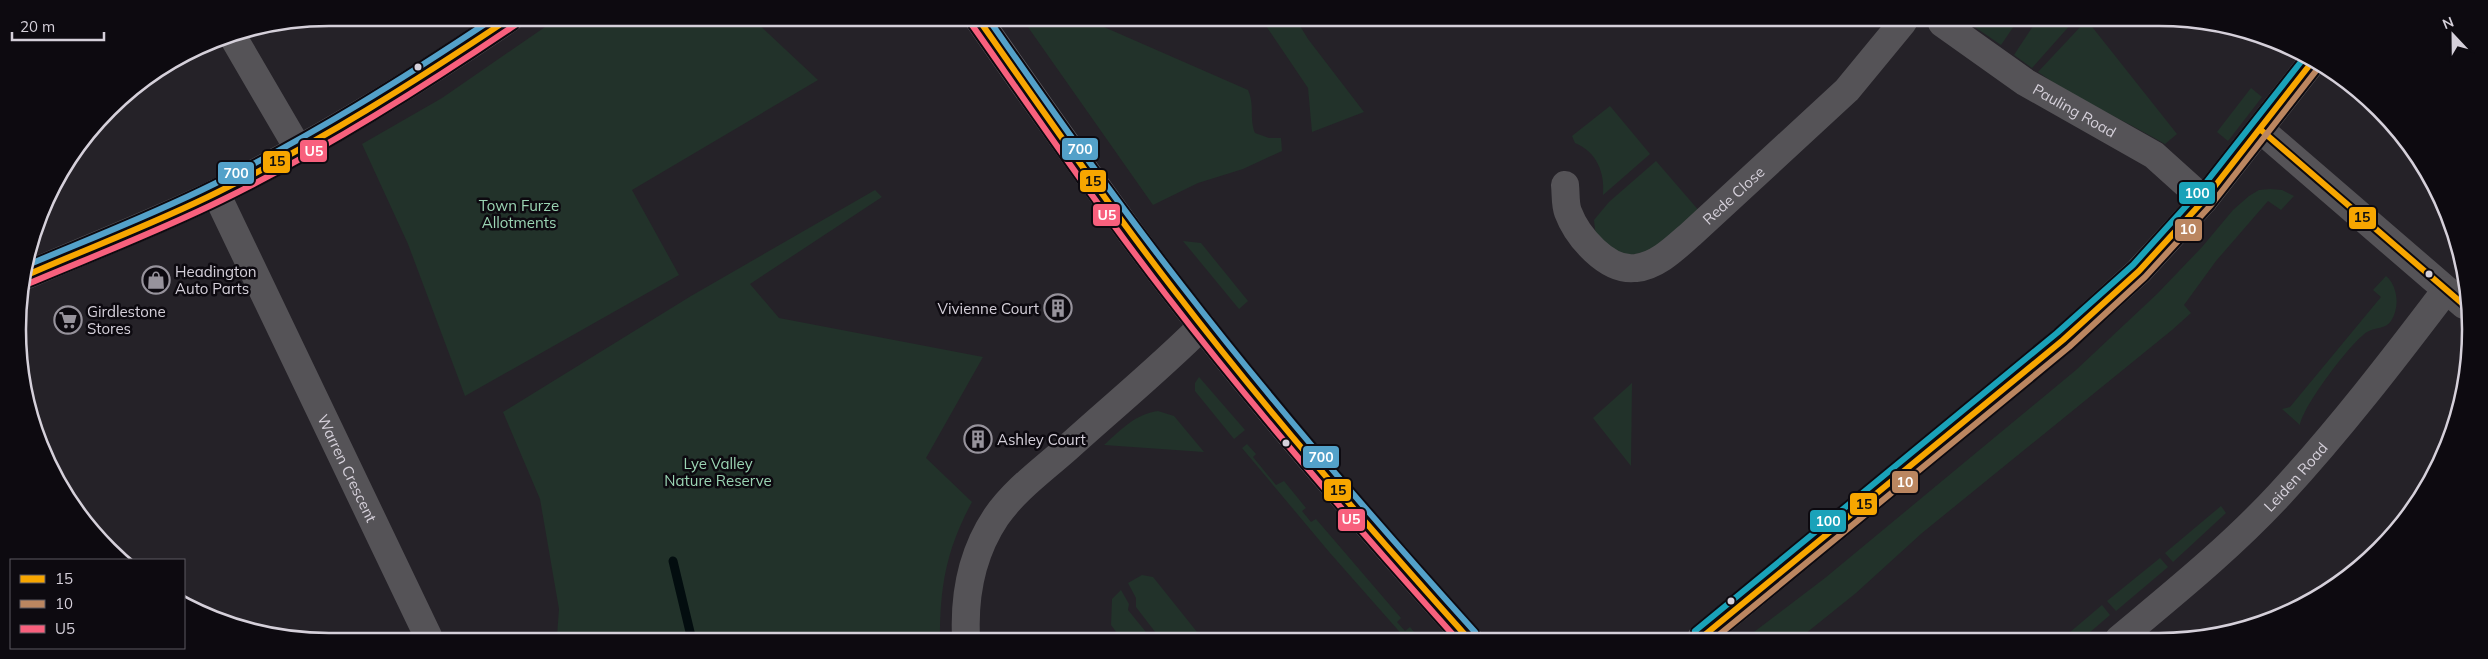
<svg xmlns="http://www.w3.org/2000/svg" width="2488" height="659" viewBox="0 0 2488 659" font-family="Mulish,sans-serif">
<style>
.green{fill:#22322a}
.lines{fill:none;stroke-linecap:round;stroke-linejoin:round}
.stream{stroke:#030d0f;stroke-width:9}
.minor{stroke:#555357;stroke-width:28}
.secondary{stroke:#605e63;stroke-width:28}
.bus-1-casing{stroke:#0d0a10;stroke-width:10}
.bus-2-casing{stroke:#0d0a10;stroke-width:10}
.bus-3-casing{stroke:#0d0a10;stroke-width:10}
.bus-4-casing{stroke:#0d0a10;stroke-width:10}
.bus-5-casing{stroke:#0d0a10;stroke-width:10}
.bus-1{stroke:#f7a600;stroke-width:6}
.bus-2{stroke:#bb8660;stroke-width:6}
.bus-3{stroke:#f8607d;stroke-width:6}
.bus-4{stroke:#53a1c9;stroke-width:6}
.bus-5{stroke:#1aa2b9;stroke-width:6}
.bus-dot{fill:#d5d0da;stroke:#0d0a10;stroke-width:2}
.labels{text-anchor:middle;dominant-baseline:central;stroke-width:5;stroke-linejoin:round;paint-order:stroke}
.street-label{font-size:15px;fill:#d5d0da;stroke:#0d0a10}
.park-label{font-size:15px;fill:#9bd5b4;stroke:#0d0a10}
.poi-label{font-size:15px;fill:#d5d0da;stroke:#0d0a10;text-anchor:start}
.rim{fill:none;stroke:#d5d0da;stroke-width:2.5}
.line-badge{stroke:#0d0a10;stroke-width:2}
.badge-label{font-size:14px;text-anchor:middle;font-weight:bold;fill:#fff}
.pale-badge-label{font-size:14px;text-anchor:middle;font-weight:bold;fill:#111}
</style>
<rect width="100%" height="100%" fill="#252228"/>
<g class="green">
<path d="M558 18 753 19 818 80 632 190 679 275 465 396 408 244 362 144 442 98Z"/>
<path d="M1023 20H1088L1248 90C1255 106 1249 118 1255 133L1269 138H1281L1282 151 1243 169 1198 183 1153 205Z"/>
<path d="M1262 20 1297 21 1308 39 1364 112 1312 132 1308 88Z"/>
<path d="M1969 23H2016L2001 45Z"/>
<path d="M2035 23H2072L2032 68 2014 55Z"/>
<path d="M2084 23H2089L2177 134 2165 144C2124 120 2077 100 2038 72Z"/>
<path d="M2251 88 2262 97 2228 141 2217 132Z"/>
<path d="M1610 106 1650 154 1603 195C1605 173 1597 152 1575 143L1572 136Z"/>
<path d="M1656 161 1700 212 1649 251 1622 257 1596 238 1594 220 1609 202Z"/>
<path d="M2270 189 2282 190 2294 196 2281 210 2268 201 2216 261 2184 305 2191 313 2172 330 1922 533 1856 593 1800 638H1746L1825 578 2076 370 2157 294 2202 247 2233 210 2249 196 2259 190Z"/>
<path d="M875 190 882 197 750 284 779 318 983 357 926 458 972 502C947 548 940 585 940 637L557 636 559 609 540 499 503 412 691 296Z"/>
<path d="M1183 241 1201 243 1248 301 1239 309Z"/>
<path d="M2386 276C2398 286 2400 308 2391 321 2386 329 2375 327 2367 332 2351 342 2303 406 2300 425L2282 409 2290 407 2381 297 2373 290Z"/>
<path d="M1199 377 1245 430 1234 439 1195 391V383Z"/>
<path d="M1632 383 1631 466 1593 418Z"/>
<path d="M1158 411 1174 416 1204 452 1104 445C1121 430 1135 414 1158 411Z"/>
<path d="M1247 444 1256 454 1253 457 1276 485 1284 481 1306 508 1302 511 1311 522 1316 519 1401 618 1397 622 1405 631 1410 627 1419 638H1405L1330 553 1242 448Z"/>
<path d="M2221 506 2226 513 2173 562 2165 553Z"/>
<path d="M2160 558 2168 567 2116 611 2107 601Z"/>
<path d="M1142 575 1153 577 1201 637H1159L1136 607V598L1128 583Z"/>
<path d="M1121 590 1129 604 1128 610 1150 637H1120L1111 625 1112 599Z"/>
<path d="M2102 605 2110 615 2082 639H2062Z"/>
</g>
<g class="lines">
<path class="stream" d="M673 561 691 636"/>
<g class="minor">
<path id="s1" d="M1942 23 2025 82 2154 155 2204 200"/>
<path d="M233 37 299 150"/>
<path d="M2261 130 2464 305"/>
<path id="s2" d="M1565 185C1566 194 1565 204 1568 212 1577 236 1607 272 1636 268 1657 266 1675 248 1691 234L1847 90 1903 22"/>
<path id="s3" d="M216 193 428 636"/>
<path d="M27 275C91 247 156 222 218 192 319 141 416 82 510 18"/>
<path d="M966 637C964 595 972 553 996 517 1014 491 1040 472 1064 451 1110 409 1158 370 1202 326"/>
<path d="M1701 638 2063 340 2139 271 2204 200 2312 62"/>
<path id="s4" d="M2119 639C2174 593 2231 547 2280 494 2339 430 2393 360 2446 290"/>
</g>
<path class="secondary" d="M979 20C1030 93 1082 167 1135 239 1238 378 1353 510 1468 638"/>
<g class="bus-1-casing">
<g id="bus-1">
<path d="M979 20C1043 111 1106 202 1174 290 1266 410 1366 524 1468 638"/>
<path d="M2261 130 2464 305"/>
<path d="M27 275C91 247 156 223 218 192 320 142 416 81 510 18"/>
<path d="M1701 638 2063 340 2139 271 2204 200 2312 62"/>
</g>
</g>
<g class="bus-2-casing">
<path id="bus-2" d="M1715 638 2069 347 2145 277 2211 205 2319 67"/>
</g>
<g class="bus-3-casing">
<g id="bus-3">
<path d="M972 25C1036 116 1099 208 1167 296 1258 414 1356 526 1456 638"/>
<path d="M30 283C94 256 159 231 222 200 324 150 421 89 515 25"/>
</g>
</g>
<g class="bus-4-casing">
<g id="bus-4">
<path d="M989 20C1052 110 1115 200 1183 287 1275 406 1374 520 1475 632"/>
<path d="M30 264C92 238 154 214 214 184 312 136 404 78 494 18"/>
</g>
</g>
<g class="bus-5-casing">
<path id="bus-5" d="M1695 631 2057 333 2133 265 2197 194 2304 58"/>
</g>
<use href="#bus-1" class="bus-1"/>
<use href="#bus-2" class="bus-2"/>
<use href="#bus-3" class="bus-3"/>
<use href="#bus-4" class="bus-4"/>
<use href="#bus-5" class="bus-5"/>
</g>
<defs>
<g id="shop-ring" transform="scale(1.4375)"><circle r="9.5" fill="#0d0a10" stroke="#97939c" stroke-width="1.5"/><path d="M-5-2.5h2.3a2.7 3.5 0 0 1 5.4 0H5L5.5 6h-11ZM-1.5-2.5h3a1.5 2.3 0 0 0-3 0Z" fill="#97939c"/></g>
<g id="building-ring" transform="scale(1.4375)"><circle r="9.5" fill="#0d0a10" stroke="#97939c" stroke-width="1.5"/><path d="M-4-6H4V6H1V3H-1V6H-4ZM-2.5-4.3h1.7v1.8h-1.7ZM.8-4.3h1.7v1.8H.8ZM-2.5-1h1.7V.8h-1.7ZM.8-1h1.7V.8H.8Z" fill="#97939c"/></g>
<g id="supermarket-ring" transform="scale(1.4375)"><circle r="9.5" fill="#0d0a10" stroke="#97939c" stroke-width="1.5"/><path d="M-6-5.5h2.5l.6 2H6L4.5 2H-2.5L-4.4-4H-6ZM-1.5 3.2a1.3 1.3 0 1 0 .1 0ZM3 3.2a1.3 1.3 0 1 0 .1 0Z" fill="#97939c"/></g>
</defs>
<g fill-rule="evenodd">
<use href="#shop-ring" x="156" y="280"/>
<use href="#building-ring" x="1058" y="308"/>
<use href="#supermarket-ring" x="68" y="320"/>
<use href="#building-ring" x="978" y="439"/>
</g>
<g class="bus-dot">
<circle cx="418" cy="67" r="4.5"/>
<circle cx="2429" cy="274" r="4.5"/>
<circle cx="1286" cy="443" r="4.5"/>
<circle cx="1731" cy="601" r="4.5"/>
</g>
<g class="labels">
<g class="street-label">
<text stroke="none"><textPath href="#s1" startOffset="159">Pauling Road</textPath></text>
<text stroke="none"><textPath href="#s2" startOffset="244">Rede Close</textPath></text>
<text stroke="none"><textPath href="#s3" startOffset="305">Warren Crescent</textPath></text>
<text stroke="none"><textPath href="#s4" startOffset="240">Leiden Road</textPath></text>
</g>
<g class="park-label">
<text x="519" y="205">Town Furze<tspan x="519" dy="17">Allotments</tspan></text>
<text x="718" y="463">Lye Valley<tspan x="718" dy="17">Nature Reserve</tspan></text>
</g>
<g class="poi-label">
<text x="175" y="271">Headington<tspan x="175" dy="17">Auto Parts</tspan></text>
<text x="1039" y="308" text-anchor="end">Vivienne Court</text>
<text x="87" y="311">Girdlestone<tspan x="87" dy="17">Stores</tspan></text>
<text x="997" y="439">Ashley Court</text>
</g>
</g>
<path d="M0 0H2488V659H0ZM329 26H2159A303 303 0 0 1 2462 329V330A303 303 0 0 1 2159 633H329A303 303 0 0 1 26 330V329A303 303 0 0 1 329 26Z" fill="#0d0a10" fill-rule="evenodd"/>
<path class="rim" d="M329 26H2159A303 303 0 0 1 2462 329V330A303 303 0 0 1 2159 633H329A303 303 0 0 1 26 330V329A303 303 0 0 1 329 26Z"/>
<g class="line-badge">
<rect x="1061" y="137" width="38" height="24" rx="5" fill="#53a1c9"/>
<rect x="299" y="139" width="29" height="24" rx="5" fill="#f8607d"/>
<rect x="262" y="150" width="29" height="24" rx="5" fill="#f7a600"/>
<rect x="217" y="161" width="38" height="24" rx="5" fill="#53a1c9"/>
<rect x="1079" y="169" width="28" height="24" rx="5" fill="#f7a600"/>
<rect x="2178" y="181" width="38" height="24" rx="5" fill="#1aa2b9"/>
<rect x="1092" y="203" width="29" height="24" rx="5" fill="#f8607d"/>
<rect x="2348" y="206" width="29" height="24" rx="5" fill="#f7a600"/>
<rect x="2174" y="218" width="29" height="24" rx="5" fill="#bb8660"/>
<rect x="1302" y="445" width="38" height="24" rx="5" fill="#53a1c9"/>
<rect x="1891" y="470" width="28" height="24" rx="5" fill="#bb8660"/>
<rect x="1323" y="478" width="29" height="24" rx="5" fill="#f7a600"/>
<rect x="1849" y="492" width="29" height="24" rx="5" fill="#f7a600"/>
<rect x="1337" y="508" width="29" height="24" rx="5" fill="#f8607d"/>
<rect x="1809" y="509" width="38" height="24" rx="5" fill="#1aa2b9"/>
</g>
<g class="badge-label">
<text x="1080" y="154">700</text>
<text x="314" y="156">U5</text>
<text x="236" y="178">700</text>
<text x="2197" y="198">100</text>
<text x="1107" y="220">U5</text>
<text x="2188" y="234">10</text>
<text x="1321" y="462">700</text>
<text x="1905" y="487">10</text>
<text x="1351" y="524">U5</text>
<text x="1828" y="526">100</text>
</g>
<g class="pale-badge-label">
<text x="277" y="166">15</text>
<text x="1093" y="186">15</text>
<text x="2362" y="222">15</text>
<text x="1338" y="495">15</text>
<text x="1864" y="509">15</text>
</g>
<rect x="10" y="559" width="175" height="90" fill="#0d0a10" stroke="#5d5961"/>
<rect x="20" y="575" width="25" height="8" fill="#f7a600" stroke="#5d5961"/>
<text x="55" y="584" font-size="15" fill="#d5d0da">15</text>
<rect x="20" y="600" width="25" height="8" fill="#bb8660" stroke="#5d5961"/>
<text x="55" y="609" font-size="15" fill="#d5d0da">10</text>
<rect x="20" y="625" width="25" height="8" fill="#f8607d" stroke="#5d5961"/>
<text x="55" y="634" font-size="15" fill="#d5d0da">U5</text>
<g transform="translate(2453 35) rotate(338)" stroke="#0d0a10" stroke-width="4" paint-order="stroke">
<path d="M0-4L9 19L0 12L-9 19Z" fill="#d5d0da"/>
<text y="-8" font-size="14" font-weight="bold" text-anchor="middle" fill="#d5d0da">N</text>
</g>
<path d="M12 32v8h92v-8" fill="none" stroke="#d5d0da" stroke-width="2.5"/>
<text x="20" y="32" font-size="15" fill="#d5d0da" stroke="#0d0a10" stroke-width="4" paint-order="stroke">20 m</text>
</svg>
